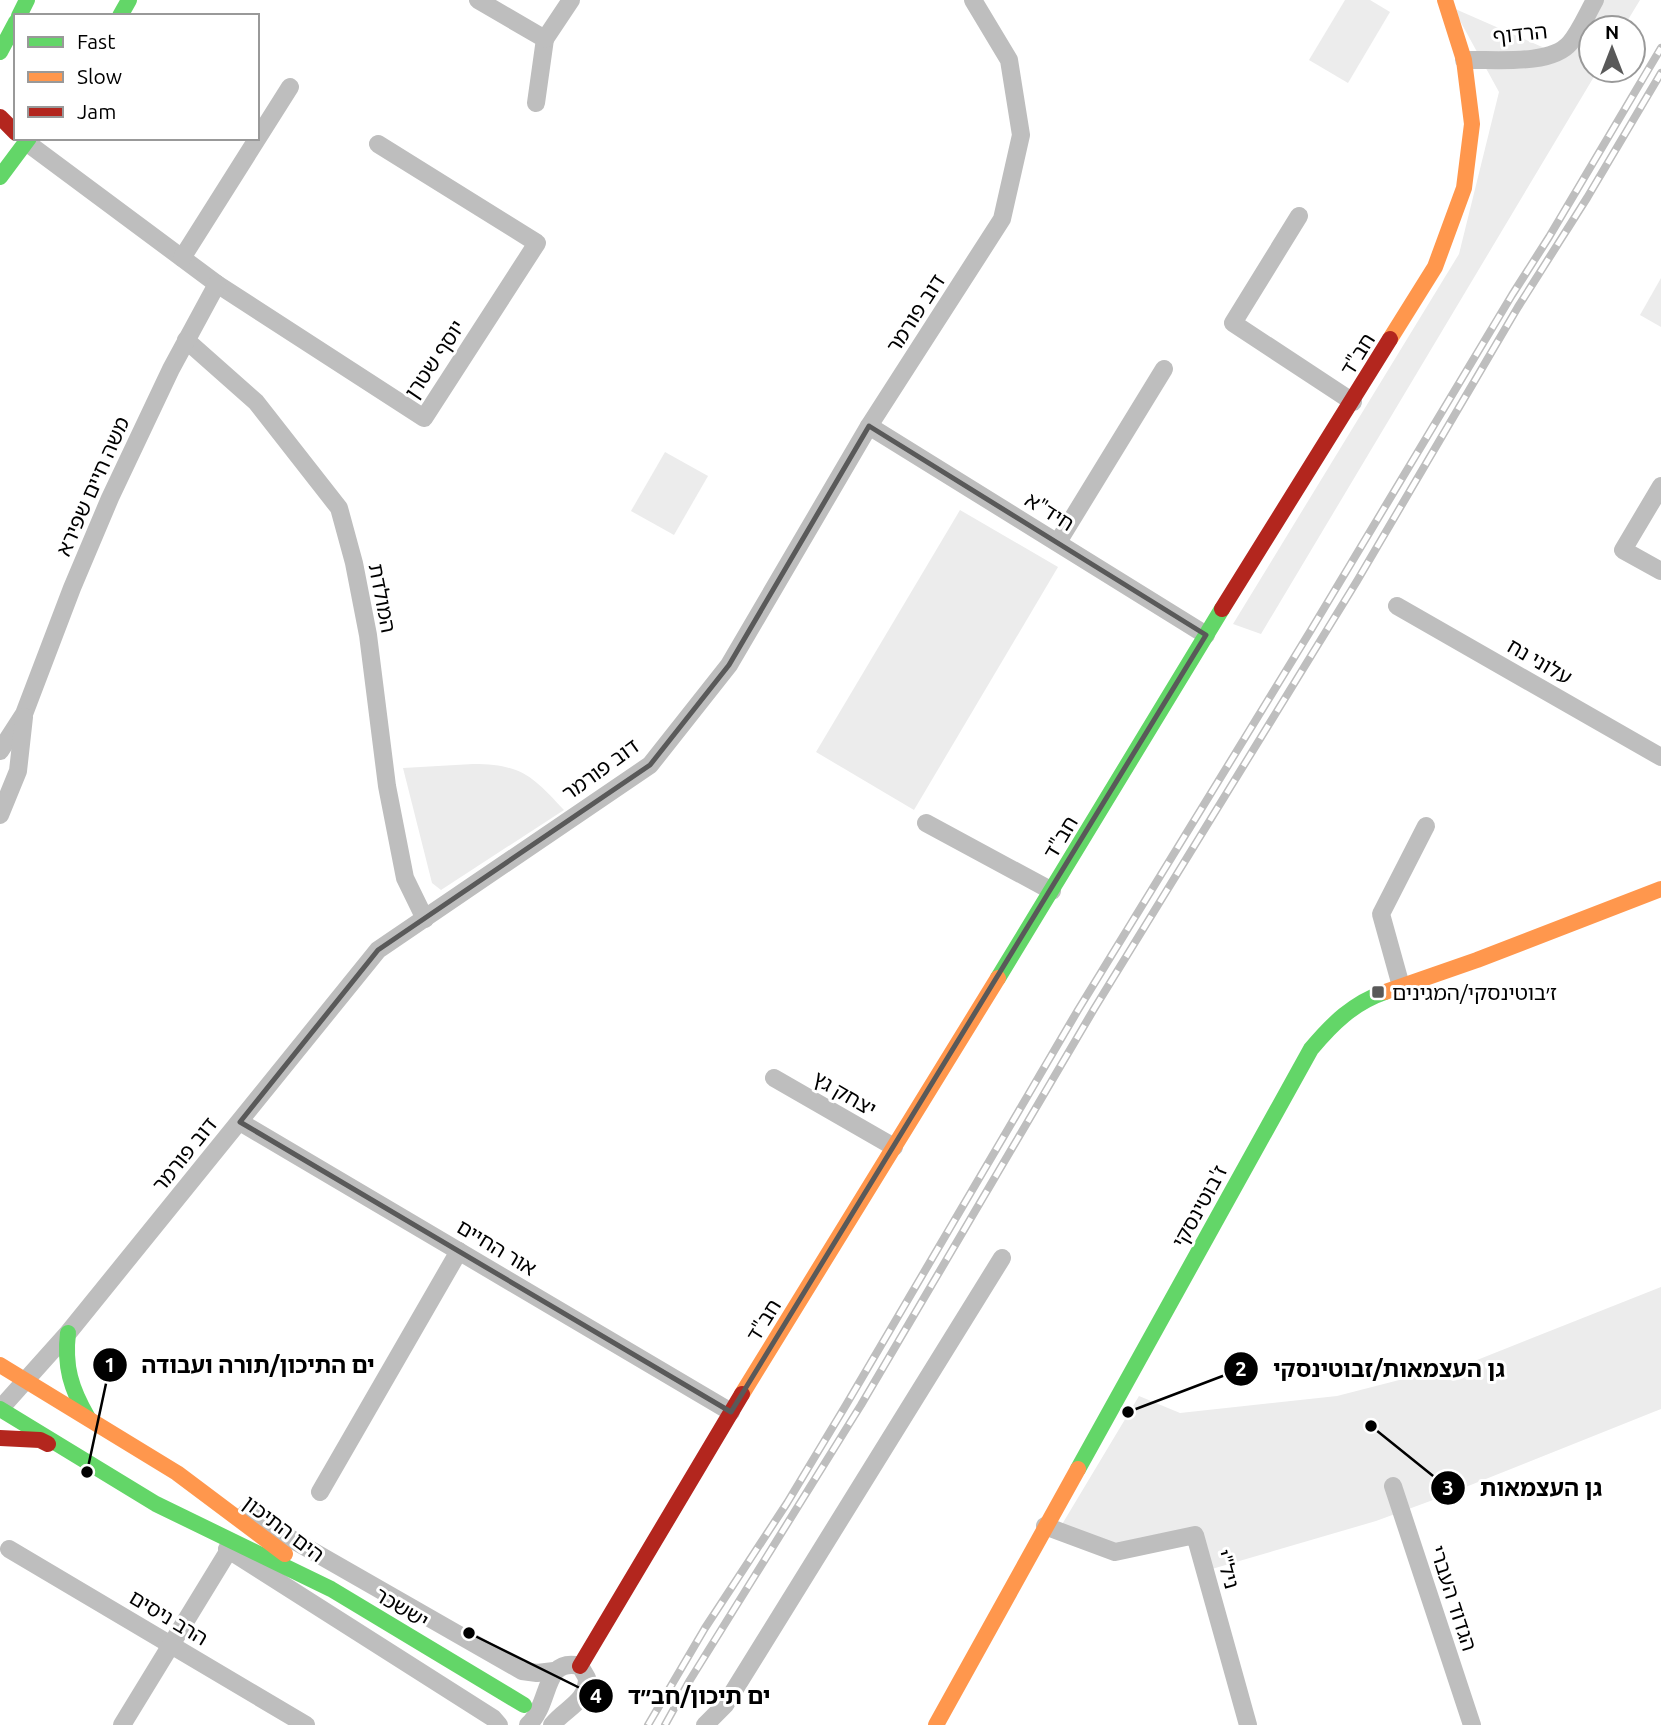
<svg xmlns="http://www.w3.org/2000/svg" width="1661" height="1725" viewBox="0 0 1661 1725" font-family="Ubuntu,'Noto Sans Hebrew',sans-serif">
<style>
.green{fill:#ececec}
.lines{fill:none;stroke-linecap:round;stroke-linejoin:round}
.street{stroke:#bebebe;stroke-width:18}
.fast{stroke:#63d668;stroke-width:16}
.slow{stroke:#ff974d;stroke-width:16}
.jam{stroke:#b3261e;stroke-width:16}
.rail-casing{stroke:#bebebe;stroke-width:8}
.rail{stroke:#fff;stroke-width:5;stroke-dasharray:16;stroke-linecap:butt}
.marked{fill:none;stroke:#595959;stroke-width:5;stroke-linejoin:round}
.poi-dot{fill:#595959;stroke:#fff;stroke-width:2.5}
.labels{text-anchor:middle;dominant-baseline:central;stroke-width:6;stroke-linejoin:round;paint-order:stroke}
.street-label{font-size:21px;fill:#000;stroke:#fff}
.poi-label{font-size:21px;fill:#000;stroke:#fff;text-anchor:start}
.leader{fill:none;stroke:#000;stroke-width:2.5}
.callout-dot{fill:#000;stroke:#fff;stroke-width:2.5}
.mark-label{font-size:21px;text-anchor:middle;font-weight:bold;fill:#fff}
.callout-label{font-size:23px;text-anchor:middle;font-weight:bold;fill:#000;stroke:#fff;stroke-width:6;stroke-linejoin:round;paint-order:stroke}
</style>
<rect width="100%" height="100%" fill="#fff"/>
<g class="green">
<path d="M1345 0H1370L1390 12 1348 83 1309 60Z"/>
<path d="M1600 0H1640L1623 28H1591V70H1598L1261 634 1233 624 1459 254 1499 92 1453 8 1565 57Z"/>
<path d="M1661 278V327L1640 315Z"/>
<path d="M665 452 708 476 674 535 631 511Z"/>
<path d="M960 510 1058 567 914 810 816 752Z"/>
<path d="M473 764C522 764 533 777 564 810L441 890 432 883 403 768Z"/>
<path d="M1661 1287V1409L1433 1500 1376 1521 1205 1571 1195 1536 1115 1552 1058 1531 1139 1396 1180 1413 1337 1396 1477 1360Z"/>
</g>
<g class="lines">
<g class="street">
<path d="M478 0 545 39 536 103"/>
<path d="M545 39 571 0"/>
<path d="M1464 60C1493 59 1551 66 1570 43 1580 31 1587 14 1595 0"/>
<path d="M26 142 217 284 424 418 537 243 378 144"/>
<path d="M1299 216 1233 323 1353 402"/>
<path d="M182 258 290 87"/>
<path d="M186 340 256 402 339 508 354 563 368 635 387 786 405 878 425 919"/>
<path d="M869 426 1206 635"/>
<path d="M1661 486 1623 550 1661 571"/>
<path d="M1058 542 1164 369"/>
<path d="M1397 606 1661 757"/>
<path d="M0 751 24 714 72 588 110 498 171 369 217 284"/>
<path d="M0 815 18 771 24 717"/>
<path d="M926 823 1052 891"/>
<path d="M1401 986 1381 914 1426 826"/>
<path d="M774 1078 894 1147"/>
<path d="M240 1122 731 1412"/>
<path d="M0 1409 68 1333 378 950 650 765 729 665 869 426 1002 219 1021 135 1009 60 973 0"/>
<path d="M1393 1486 1472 1725"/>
<path d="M320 1492 459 1251"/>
<path d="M246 1513 522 1671 537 1673 554 1671"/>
<path d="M1045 1526 1115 1552 1195 1535 1248 1725"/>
<path d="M9 1549 306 1725"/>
<path d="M227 1549 493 1718 499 1725"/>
<path d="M122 1725 229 1550"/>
<path d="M528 1725C552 1703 542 1657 580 1666L587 1678C587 1703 565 1708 552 1725"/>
<path d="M705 1725 725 1705 1002 1258"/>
</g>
<g class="fast">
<path d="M19 16 27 0"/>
<path d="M120 16 129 0"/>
<path d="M0 52 16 22"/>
<path d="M0 177 29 138"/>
<path d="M998 978 1222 609"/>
<path d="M68 1333C64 1366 71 1389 88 1418"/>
<path d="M0 1409 156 1504 331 1589 524 1705"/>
<path d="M1078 1469 1311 1049C1332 1024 1353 1003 1385 992"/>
</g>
<g class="slow">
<path d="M1390 339 1435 267 1464 188 1472 124 1464 60 1445 0"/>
<path d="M1385 992 1477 960 1661 889"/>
<path d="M0 1365 177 1473 285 1554"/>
<path d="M742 1394 998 978"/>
<path d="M936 1725 1078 1469"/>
</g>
<g class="jam">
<path d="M0 117 16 133"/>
<path d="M1222 609 1390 339"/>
<path d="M0 1438 40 1440 48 1444"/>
<path d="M580 1666 742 1394"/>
</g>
<g class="rail-casing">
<g id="rail">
<path d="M648 1725 705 1628 787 1503 846 1405 1078 1010 1311 630 1512 295 1549 237 1661 48"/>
<path d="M665 1725 690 1680 861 1405 1094 1009 1357 581 1518 307 1587 198 1661 73"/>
</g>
</g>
<use href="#rail" class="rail"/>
</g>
<path class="marked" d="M869 426 1206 635 731 1412 240 1122 378 950 650 765 729 665Z"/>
<rect class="poi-dot" x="1371" y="985" width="14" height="14" rx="3.5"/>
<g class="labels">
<g class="street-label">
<text transform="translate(1520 33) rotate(-6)">הרדוף</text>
<text transform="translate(915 313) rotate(-57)">דוב פורמר</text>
<text transform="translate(1357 354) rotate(-58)">חב"ד</text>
<text transform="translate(434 359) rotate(-56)">יוסף שטרן</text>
<text transform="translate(92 486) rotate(-66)">משה חיים שפירא</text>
<text transform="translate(1050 511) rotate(32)">חיד"א</text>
<text transform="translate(383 598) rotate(79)">המולדת</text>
<text transform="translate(1540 661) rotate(30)">עלוני נח</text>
<text transform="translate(600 769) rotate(-36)">דוב פורמר</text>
<text transform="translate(1060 837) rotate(-59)">חב"ד</text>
<text transform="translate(845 1093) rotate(30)">יצחק גץ</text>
<text transform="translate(184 1154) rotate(-51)">דוב פורמר</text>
<text transform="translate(1199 1206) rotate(-61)">ז'בוטינסקי</text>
<text transform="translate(497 1247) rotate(31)">אור החיים</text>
<text transform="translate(763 1320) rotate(-58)">חב"ד</text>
<text transform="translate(284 1528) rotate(37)">הים התיכון</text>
<text transform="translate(1228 1569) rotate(74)">ניל"י</text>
<text transform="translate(1454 1598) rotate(72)">הגדוד העברי</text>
<text transform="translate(402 1607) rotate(31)">יששכר</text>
<text transform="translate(169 1617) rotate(31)">הרב ניסים</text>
</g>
<g class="poi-label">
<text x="1392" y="992">ז׳בוטינסקי/המגינים</text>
</g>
</g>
<path class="leader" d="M87 1472L110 1365M1128 1412L1241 1369M1371 1426L1448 1488M469 1633L596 1696"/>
<g class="callout-dot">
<circle cx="87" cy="1472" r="7"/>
<circle cx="1128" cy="1412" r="7"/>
<circle cx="1371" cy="1426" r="7"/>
<circle cx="469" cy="1633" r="7"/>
<circle cx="110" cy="1365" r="18"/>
<circle cx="1241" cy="1369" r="18"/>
<circle cx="1448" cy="1488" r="18"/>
<circle cx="596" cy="1696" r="18"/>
</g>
<g class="mark-label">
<text x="110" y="1372">1</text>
<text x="1241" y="1376">2</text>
<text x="1448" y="1495">3</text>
<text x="596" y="1703">4</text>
</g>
<g class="callout-label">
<text x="258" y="1373">ים התיכון/תורה ועבודה</text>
<text x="1389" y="1377">גן העצמאות/זבוטינסקי</text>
<text x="1541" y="1496">גן העצמאות</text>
<text x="699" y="1704">ים תיכון/חב״ד</text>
</g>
<rect x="14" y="14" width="245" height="126" fill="#ffffff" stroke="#999999" stroke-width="2"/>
<rect x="28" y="37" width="35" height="10" fill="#63d668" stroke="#999999" stroke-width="2"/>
<text x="77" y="49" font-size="21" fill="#000000">Fast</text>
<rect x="28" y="72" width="35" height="10" fill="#ff974d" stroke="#999999" stroke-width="2"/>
<text x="77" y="84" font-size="21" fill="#000000">Slow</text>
<rect x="28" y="107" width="35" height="10" fill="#b3261e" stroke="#999999" stroke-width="2"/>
<text x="77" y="119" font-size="21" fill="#000000">Jam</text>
<g transform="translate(1612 49)"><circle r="33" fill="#ffffff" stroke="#999999" stroke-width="2"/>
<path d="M0-5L12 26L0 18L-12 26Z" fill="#595959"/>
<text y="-10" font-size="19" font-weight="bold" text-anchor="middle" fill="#000000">N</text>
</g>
</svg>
